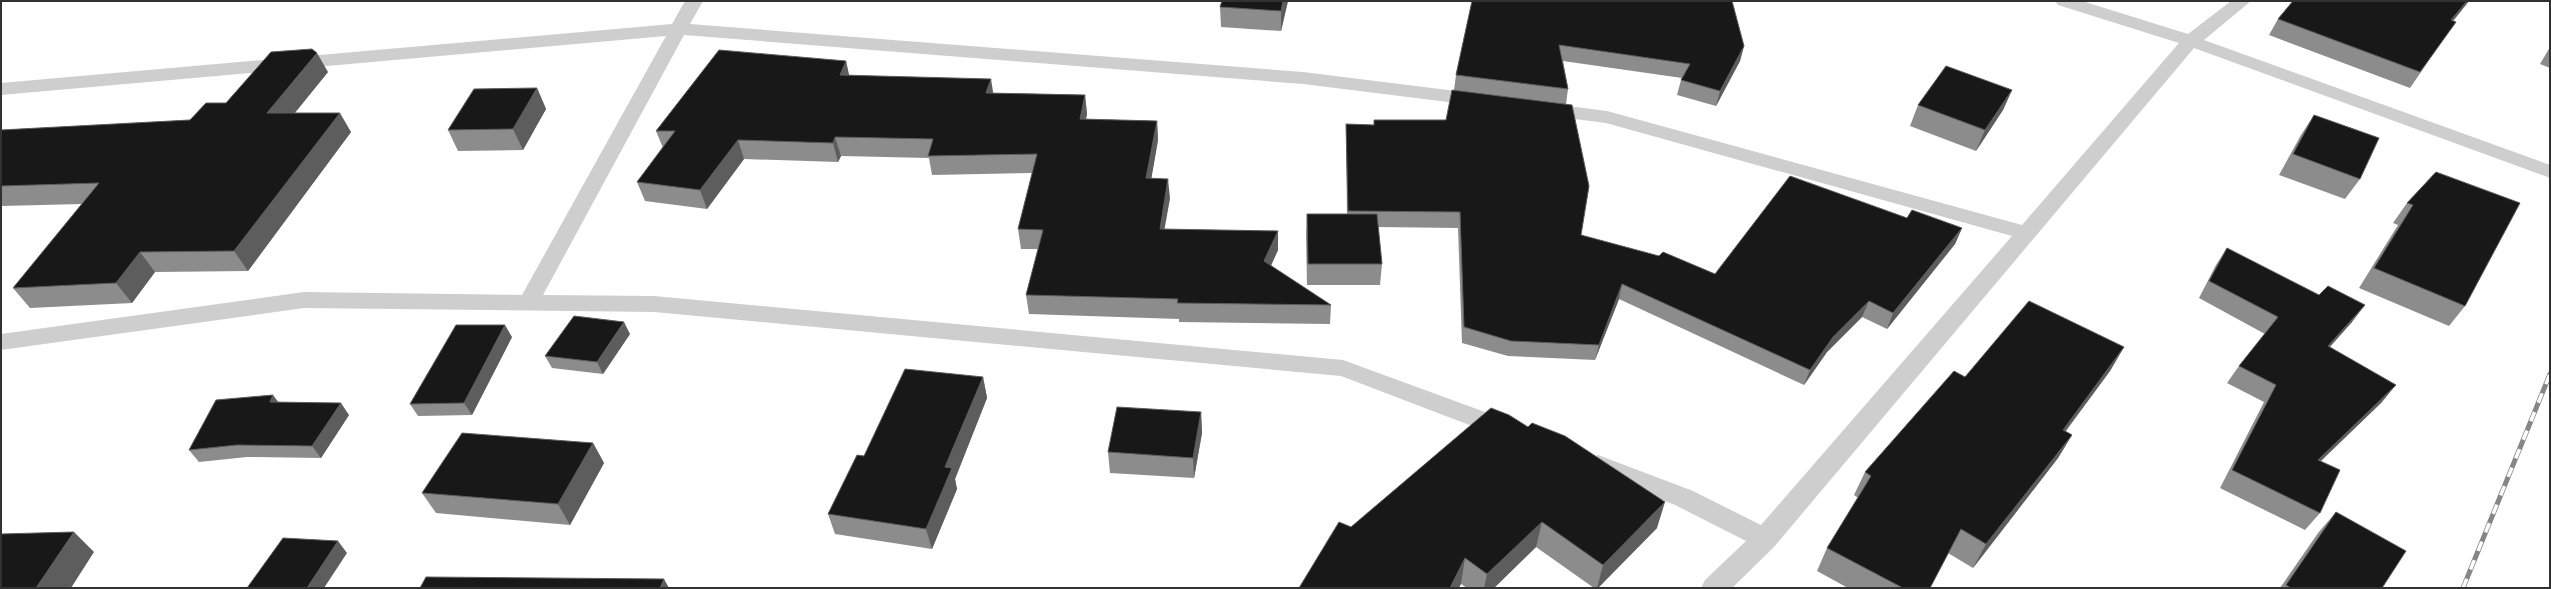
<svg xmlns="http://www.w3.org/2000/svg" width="2551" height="589" viewBox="0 0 2551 589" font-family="'Source Sans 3',sans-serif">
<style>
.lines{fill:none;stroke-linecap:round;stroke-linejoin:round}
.street{fill:#cecece;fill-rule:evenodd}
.rail-casing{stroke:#868686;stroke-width:5}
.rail{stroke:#fff;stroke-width:3.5;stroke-dasharray:10;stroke-linecap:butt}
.wall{fill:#8c8c8c}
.shaded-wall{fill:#5d5d5d}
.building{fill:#181818;stroke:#5d5d5d}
</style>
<rect width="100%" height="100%" fill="#fff"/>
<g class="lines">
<g class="street">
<path d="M685 1H703L690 24 1303 72 1480 94 1487 96 1489 100 1487 104 1480 106 1303 84 684 35 543 295 654 296 1343 360 1515 423 1518 430 1515 437 1506 439 1341 376 654 312 304 308 1 350V334L304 292 522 295 666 36 1 95V83L672 24Z"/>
<path d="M2055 1H2082L2188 34 2231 1H2251L2204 40 2550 165V178L2194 48 1774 547 1732 588H1701L1705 580 1746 541 1675 505 1589 472 1586 465 1589 458 1598 455 1693 491 1761 525 2012 236 1606 123 1544 115 1537 113 1534 109 1537 105 1544 103 1607 111 2022 225 2179 43 2058 5Z"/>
</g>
<g class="rail-casing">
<path id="rail" d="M2463 588 2550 374"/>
</g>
<use href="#rail" class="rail"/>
</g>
<g class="wall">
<path d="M1288 1 1281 31 1221 27 1220 7Z"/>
<path d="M1472 1 1744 46 1740 61 1716 106 1677 95 1681 80 1682 78 1563 61 1568 89 1566 104 1581 235 1715 274 1907 218 1962 228 1955 244 1887 329 1862 317 1827 352 1804 385 1619 299 1595 360 1508 356 1462 343 1458 228 1378 227 1382 264 1380 285H1307L1306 235 1307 214H1347L1346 139V124L1374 125 1446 120 1454 90 1456 75Z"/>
<path d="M2293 1H2469L2453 21 2445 37 2410 88 2269 35 2278 19Z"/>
<path d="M2550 47V68L2540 64Z"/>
<path d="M846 61 849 75 993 93 1085 95 1087 114 1086 119 1157 121 1158 140 1151 179 1170 198 1164 229 1278 231V250L1271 266 1331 305 1330 324 1179 322V319L1029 314 1026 295 1038 249H1021L1018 229 1032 173 932 175 929 158 841 156 838 162 744 159 707 209 645 201 637 182 663 148 656 131Z"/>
<path d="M328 72 295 113 351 132 248 271 155 272 132 303 30 308 13 288 82 204 1 206V130L190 120 226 103Z"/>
<path d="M537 88 546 109 523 150 458 151 448 130Z"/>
<path d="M2012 90 2003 110 1976 151 1910 126 1918 105Z"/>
<path d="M2314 115 2360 179 2345 199 2279 175 2301 135Z"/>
<path d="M2407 203H2520L2465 306 2449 326 2359 288 2398 225 2393 223Z"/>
<path d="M2227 248 2352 322 2330 347 2382 402 2321 461 2320 513 2305 530 2220 488 2264 402 2227 383 2239 366 2265 334 2199 298 2216 265Z"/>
<path d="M630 334 603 374 552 368 545 356Z"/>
<path d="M512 337 472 415 418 416 410 404Z"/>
<path d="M2124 347 2110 371 2066 431 2072 435 2058 458 1973 568 1948 553 1930 588H1848L1817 571 1827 548 1858 498 1854 495 1865 472 1965 377Z"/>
<path d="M983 377 987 398 955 479 957 489 932 549 835 534 828 514 864 456Z"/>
<path d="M278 402 349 415 321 458 247 457 199 462 189 450Z"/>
<path d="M1491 408 1657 528 1598 588H1594L1536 547 1494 588H1467L1461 584 1351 527Z"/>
<path d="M1201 412 1202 433 1194 478 1110 473 1108 452Z"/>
<path d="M593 443 604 463 570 525 436 513 422 493Z"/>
<path d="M2336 512 2382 588H2280L2318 533Z"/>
</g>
<g class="shaded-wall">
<path d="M1283 1H1288L1281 31V11Z"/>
<path d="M2467 1H2469L2441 36 2451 20Z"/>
<path d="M1744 46 1740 61 1716 106 1720 91Z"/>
<path d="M317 53 328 72 279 132 267 113Z"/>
<path d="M846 61 850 80 840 75Z"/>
<path d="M991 79 994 98 986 93Z"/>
<path d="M537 88 546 109 523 150 513 129Z"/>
<path d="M2012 90 2003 110 1976 151 1985 130Z"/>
<path d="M1085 95 1087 114 1082 138 1080 119Z"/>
<path d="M340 113 351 132 248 271 234 251Z"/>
<path d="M1157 121 1158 140 1148 198 1146 178Z"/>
<path d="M835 137 841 156 838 162 833 143Z"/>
<path d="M738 140 744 159 707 209 700 190Z"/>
<path d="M1168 179 1170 198 1161 249 1160 229Z"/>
<path d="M1962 228 1955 244 1887 329 1893 313Z"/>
<path d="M1278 231V250L1264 280V261Z"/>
<path d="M140 252 155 272 132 303 116 283Z"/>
<path d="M1622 284 1619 299 1595 360 1599 345Z"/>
<path d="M1869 301 1862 317 1827 352 1804 385 1810 370 1833 337Z"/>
<path d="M2365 305 2352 322 2315 363 2328 346Z"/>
<path d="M624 322 630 334 603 374 597 362Z"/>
<path d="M505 325 512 337 472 415 464 403Z"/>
<path d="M2124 347 2110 371 2049 453 2063 430Z"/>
<path d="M983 377 987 398 955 479 957 489 932 549 926 529 945 467Z"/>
<path d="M2396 385 2382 402 2304 477 2318 460Z"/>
<path d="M273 395 282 407 270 402Z"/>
<path d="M341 403 349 415 321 458 312 446Z"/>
<path d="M1201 412 1202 433 1194 478 1193 458Z"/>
<path d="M2072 435 2058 458 1973 568 1986 544Z"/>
<path d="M593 443 604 463 570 525 558 504Z"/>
<path d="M1665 502 1657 528 1598 588H1597L1603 565Z"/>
<path d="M1542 522 1536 547 1494 588H1484L1487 574Z"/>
<path d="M74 532 94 552 71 588H36Z"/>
<path d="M338 541 347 553 324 588H307Z"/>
<path d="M1465 558 1461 584 1459 588H1450Z"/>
<path d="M664 579 669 588H660Z"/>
</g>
<g class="building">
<path d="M1222 1H1283L1281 11 1220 7Z"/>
<path d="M1472 1H1732L1744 46 1720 91 1681 80 1690 64 1559 45 1568 89 1456 75Z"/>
<path d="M2293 1H2467L2451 20 2456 22 2420 72 2278 19Z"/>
<path d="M312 49 317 53 267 113H340L234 251 140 252 116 283 13 288 99 183 1 186V130L190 120 206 103H226L271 52Z"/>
<path d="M719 50 846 61 840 75 991 79 986 93 1085 95 1080 119 1157 121 1146 178 1168 179 1160 229 1278 231 1264 261 1331 305 1177 303 1178 299 1026 295 1043 230 1018 229 1037 154 928 156 933 139 835 137 833 143 738 140 700 190 637 182 675 131H656Z"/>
<path d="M1946 66 2012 90 1985 130 1918 105Z"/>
<path d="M537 88 513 129 448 130 474 89Z"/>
<path d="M1452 90 1572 105 1589 186 1581 235 1659 256 1663 252 1715 274 1790 176 1907 218 1912 210 1962 228 1893 313 1869 301 1833 337 1810 370 1622 284 1599 345 1511 341 1464 327 1460 212 1348 211 1346 124 1374 125V120H1446Z"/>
<path d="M2314 115 2379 138 2360 179 2293 154Z"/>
<path d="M2436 172 2520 203 2465 306 2374 268 2413 205 2407 203Z"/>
<path d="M1307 214H1377L1382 264H1308Z"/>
<path d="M2227 248 2319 295 2328 286 2365 305 2328 346 2396 385 2318 460 2340 470 2320 513 2232 470 2276 385 2239 366 2278 317 2209 281Z"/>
<path d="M2029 301 2124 347 2063 430 2072 435 1986 544 1961 529 1930 588H1903L1827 548 1871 476 1865 472 1954 371 1965 377Z"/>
<path d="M574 316 624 322 597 362 545 356Z"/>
<path d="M456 325H505L464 403 410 404Z"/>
<path d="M905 369 983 377 945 467 952 468 926 529 828 514 857 455 864 456Z"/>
<path d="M273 395 270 402 341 403 312 446 237 445 189 450 216 400Z"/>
<path d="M1117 407 1201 412 1193 458 1108 452Z"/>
<path d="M1491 408 1509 415 1528 427 1532 423 1565 436 1665 502 1603 565 1542 522 1487 574 1465 558 1450 588H1299L1339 522 1351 527Z"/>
<path d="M462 433 593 443 558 504 422 493Z"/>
<path d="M2336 512 2406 551 2382 588H2291L2286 585Z"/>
<path d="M74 532 36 588H1V534Z"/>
<path d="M283 538 338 541 307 588H247Z"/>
<path d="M426 577 664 579 660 588H420Z"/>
</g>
<rect width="2551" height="589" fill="none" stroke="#313131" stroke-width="4"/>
</svg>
